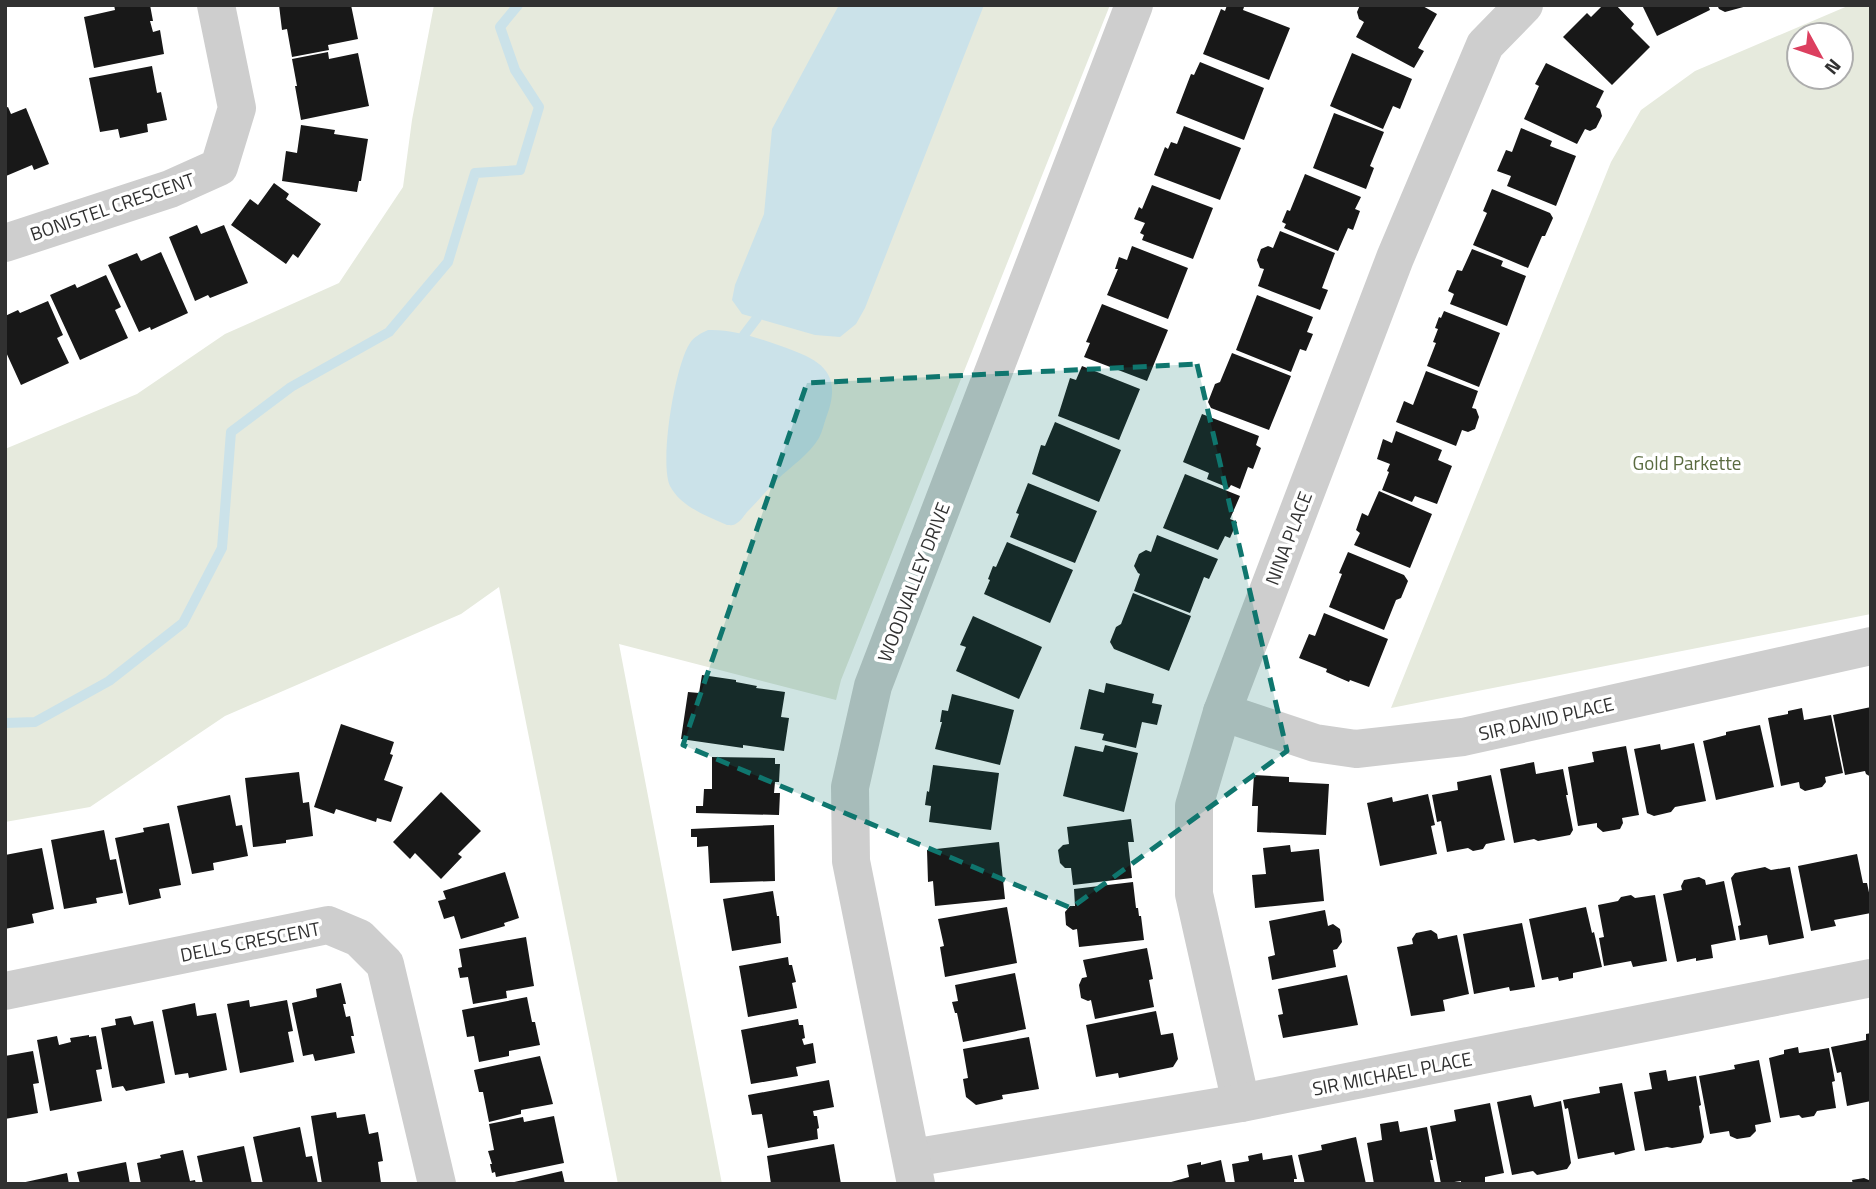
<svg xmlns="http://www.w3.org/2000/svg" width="1876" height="1189" viewBox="0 0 1876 1189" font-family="'Titillium Web',sans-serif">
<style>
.green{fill:#e6eadd;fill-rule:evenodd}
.water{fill:#cbe2e9}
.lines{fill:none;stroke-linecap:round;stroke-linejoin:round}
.stream{stroke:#cbe2e9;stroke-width:10}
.building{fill:#181818}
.minor{stroke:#cecece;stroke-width:38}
.marked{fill:#0f766e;fill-opacity:0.2;stroke:#0f766e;stroke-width:5;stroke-dasharray:14 9;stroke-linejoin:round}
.labels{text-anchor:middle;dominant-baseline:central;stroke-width:7;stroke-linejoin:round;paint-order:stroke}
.street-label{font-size:19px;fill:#313131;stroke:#fff}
.park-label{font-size:19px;fill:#5a6b40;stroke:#fff}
</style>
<rect width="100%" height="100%" fill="#fff"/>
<g class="green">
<path d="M434 5H1110L841 680 836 700 619 644 722 1184H618L499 587 461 614 225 716 90 807 5 822V449L137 394 225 334 339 283 403 187 412 120Z"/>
<path d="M1850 5H1871V614L1391 708 1611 162 1641 110 1695 71ZM1799 35H1841V77H1799Z"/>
</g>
<g class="water">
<path d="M839 5H984L865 308 856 324 840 337 815 335 742 314 732 300 735 285 764 214 772 129Z"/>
<path d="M708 330C732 329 758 338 781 346 820 360 844 371 826 418 824 424 822 432 819 438 809 455 791 466 777 480 767 490 758 501 748 511 744 515 742 520 737 523 733 526 732 525 727 525 707 516 681 507 670 486 659 462 675 365 690 343 694 337 701 333 708 330Z"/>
</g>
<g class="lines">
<g class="stream">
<path d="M744 335 757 318"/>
<path d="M5 723 35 722 109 681 183 623 222 548 231 432 291 387 389 332 448 262 475 173 520 170 539 107 515 70 500 27 518 5"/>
</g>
</g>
<g class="building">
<path d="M114 5H150L153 21H150L153 32 160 30 164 54 94 68 84 17 115 10Z"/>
<path d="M279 5H351L358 39 328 45 329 50 292 57 287 29 282 30Z"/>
<path d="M1227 5H1240L1244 7 1243 10 1290 28 1269 80 1203 54 1221 9 1225 11Z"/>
<path d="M1360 5H1421L1437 14 1418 48 1424 51 1414 68 1356 37 1364 22 1359 19 1357 12Z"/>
<path d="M1603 5H1616L1634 24 1631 28 1650 47 1612 85 1563 37 1587 13 1591 17Z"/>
<path d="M1642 5H1708L1710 10 1657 36Z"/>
<path d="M1717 5H1746L1747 6 1725 12 1719 9Z"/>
<path d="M328 52 329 59 358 53 369 106 301 120 295 86H297L292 59Z"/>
<path d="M1352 53 1412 79 1400 109 1393 106 1383 129 1330 106Z"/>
<path d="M1200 62 1264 88 1244 140 1176 113 1191 74 1194 75Z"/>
<path d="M1546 63 1604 91 1596 107 1600 109 1602 116 1596 128 1590 131 1585 129 1577 144 1524 119 1539 86 1535 84Z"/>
<path d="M152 66 157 93 161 92 167 120 147 124 148 132 120 138 118 129 100 132 89 78Z"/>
<path d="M8 107 11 114 26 108 49 164 34 170 32 165 6 176 5 108Z"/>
<path d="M1334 113 1384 132 1370 166 1374 168 1366 189 1313 168Z"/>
<path d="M301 125 335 130 334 134 368 139 361 181H359L357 192 282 181 286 151 297 153Z"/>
<path d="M1184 126 1241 148 1220 200 1154 175 1165 147 1168 149 1171 142 1177 144Z"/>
<path d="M1521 128 1552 141 1550 146 1576 156 1556 206 1507 186 1511 176 1497 171 1506 150 1512 152Z"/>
<path d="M1305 174 1361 197 1355 209 1360 211 1353 230 1348 228 1338 251 1284 228 1286 224 1282 222 1287 210 1290 211Z"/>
<path d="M274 183 289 194 286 199 321 224 298 258 293 254 286 264 231 225 250 199 258 205Z"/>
<path d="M1152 185 1213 208 1193 259 1142 240 1144 235 1140 233 1145 223 1134 219 1139 207 1142 209Z"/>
<path d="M1492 189 1550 213 1553 218 1545 236H1542L1528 268 1473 245 1487 213 1483 211Z"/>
<path d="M197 225 201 234 224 225 248 283 210 298 208 295 195 301 169 237Z"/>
<path d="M1280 231 1335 253 1322 288 1328 290 1320 310 1258 286 1264 269 1260 268 1257 260 1261 249 1268 246 1273 248Z"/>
<path d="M1132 246 1188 268 1168 319 1107 295 1118 269H1115L1119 257 1127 260Z"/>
<path d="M1472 249 1503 261 1501 266 1526 276 1507 326 1450 304 1454 294 1448 291 1457 270 1462 271Z"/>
<path d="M161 252 188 313 151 330 150 327 139 332 108 265 137 253 141 261Z"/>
<path d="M106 275 121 307 115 310 128 338 80 360 50 295 75 284 77 288Z"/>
<path d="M1257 295 1313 317 1307 332 1313 334 1306 351 1300 349 1291 372 1236 350Z"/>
<path d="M48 301 63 335 57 338 69 363 21 385 5 350V316L18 310 20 313Z"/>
<path d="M1102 304 1168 330 1147 381 1084 357 1090 343 1086 342Z"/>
<path d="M1444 311 1500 333 1479 387 1427 366 1436 343 1433 342 1438 329 1435 328 1439 317 1441 318Z"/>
<path d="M1232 353 1291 376 1269 430 1211 408 1208 402 1215 384 1220 382Z"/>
<path d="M1082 366 1140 389 1119 440 1058 416 1070 378 1076 380Z"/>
<path d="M1426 371 1478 391 1472 408 1476 409 1479 417 1475 429 1468 432 1462 430 1456 446 1396 422 1404 401 1413 405Z"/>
<path d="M1202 414 1259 436 1256 445 1261 448 1253 469 1248 467 1240 489 1231 485 1229 488 1207 479 1209 473 1183 462Z"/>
<path d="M1055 422 1121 450 1099 502 1032 474 1041 445 1045 446Z"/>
<path d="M1396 431 1442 450 1438 460 1452 466 1437 504 1415 496 1412 502 1382 490 1389 472 1387 471 1390 464 1377 459 1383 439 1392 443Z"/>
<path d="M1185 474 1240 496 1230 519 1237 522 1230 538 1225 536 1218 550 1163 528Z"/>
<path d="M1028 483 1097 511 1075 563 1010 537 1019 514 1016 513Z"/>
<path d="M1379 491 1432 514 1410 568 1354 545 1360 533 1356 530 1362 513 1368 516Z"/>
<path d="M1157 535 1218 559 1209 579 1204 577 1190 613 1134 591 1140 574 1138 573 1134 566 1139 554 1146 550 1151 552Z"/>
<path d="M1007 542 1073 570 1050 623 984 594 990 580 988 579 993 566 996 567Z"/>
<path d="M1348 552 1404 575 1408 581 1401 598 1396 600 1384 630 1329 607 1342 574 1339 573Z"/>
<path d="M1133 593 1191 616 1169 671 1114 649 1110 642 1116 627 1121 624Z"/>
<path d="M1324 613 1388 639 1369 687 1350 680 1349 682 1326 672 1327 669 1299 658 1309 634 1315 636Z"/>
<path d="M973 616 1042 647 1019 699 956 671 966 647 960 645Z"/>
<path d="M702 675 736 680V682L757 686 756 688 785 692 781 717 789 718 784 751 743 745V748L681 739 688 692 699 693Z"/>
<path d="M1106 683 1154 694 1152 703 1162 705 1157 725 1142 722 1136 748 1102 740 1104 734 1080 729 1089 689 1104 693Z"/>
<path d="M952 694 1014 710 1000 765 935 749 942 722H940L942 710 948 711Z"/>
<path d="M1871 707V777L1866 774 1865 771 1845 775 1833 715Z"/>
<path d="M1802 708 1804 720 1831 715 1843 773 1825 777 1826 782 1822 787 1805 791 1800 788 1799 782 1781 786 1768 718 1788 714V711Z"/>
<path d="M341 724 394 742 390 754 393 755 384 780 403 787 391 822 377 818 376 822 336 809 334 814 314 807Z"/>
<path d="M1760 725 1774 787 1716 800 1703 741 1726 735V732Z"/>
<path d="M1694 743 1706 801 1675 807 1671 812 1654 816 1647 813 1634 749 1660 744 1661 750Z"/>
<path d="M1105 745 1138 753 1124 812 1063 796 1075 746 1103 752Z"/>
<path d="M1626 746 1639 815 1622 818 1623 823 1620 829 1603 832 1597 827V823L1578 826 1568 767 1594 762 1592 752Z"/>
<path d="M712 757 775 758V764H780L779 782H775L774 793H780L779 815 696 813V806H703L704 789H712Z"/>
<path d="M1534 762 1536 774 1563 769 1568 795H1566L1573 830 1570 835 1538 841 1534 839 1514 843 1500 769Z"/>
<path d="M933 765 999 773 991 830 929 822 931 806 925 805 927 791 929 792Z"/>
<path d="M299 772 303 803 309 802 313 836 286 840V843L253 847 245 778Z"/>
<path d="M1254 775 1289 777V782L1329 784 1326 835 1257 832 1258 806H1252Z"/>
<path d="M1491 775 1505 840 1486 844 1483 849 1473 851 1468 848 1447 852 1441 821 1437 822 1432 795 1458 790 1457 782Z"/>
<path d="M441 792 481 831 458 854 462 857 441 879 415 853 410 859 393 842Z"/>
<path d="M1428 794 1435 825 1431 826 1437 854 1380 866 1367 803 1392 797 1393 802Z"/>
<path d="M230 795 236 826 242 825 248 856 213 863 214 870 192 874 177 806Z"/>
<path d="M1131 819 1134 842H1128L1132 878 1073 885 1071 868H1065L1060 863 1058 850 1063 845 1069 844 1067 827Z"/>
<path d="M169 823 181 885 159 889 161 898 129 905 115 838 144 832 143 828Z"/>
<path d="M774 825 775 881 710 883 708 846 697 847V837H691V829Z"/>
<path d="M104 830 110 860 116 859 123 893 96 898 97 903 64 909 51 840Z"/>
<path d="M999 842 1005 899 935 906 933 881 928 882 927 850Z"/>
<path d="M1290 845 1291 852 1319 849 1324 901 1255 908 1252 875 1266 874 1263 848Z"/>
<path d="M42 848 54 909 32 914 34 923 5 929V855Z"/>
<path d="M1857 854 1863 883H1867L1871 902V913L1834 920 1836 926 1811 931 1798 866Z"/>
<path d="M1765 867 1771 870 1790 867 1804 938 1769 945 1767 935 1740 940 1738 926 1741 925 1731 878 1735 873Z"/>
<path d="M505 872 519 918 504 923 505 926 461 939 454 916 444 919 438 901 446 899 443 891Z"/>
<path d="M1699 877 1705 880 1706 885 1724 881 1736 940 1711 945 1713 958 1696 961V958L1677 962 1663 894 1682 890 1681 886 1684 880Z"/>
<path d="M1133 882 1136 908H1138L1139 916H1141L1144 940 1079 947 1077 929 1073 930 1066 925 1065 912 1070 906H1075L1074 889Z"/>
<path d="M773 891 777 916H779L781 943 732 951 723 899Z"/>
<path d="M1631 895 1635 898 1655 895 1667 961 1633 967 1631 961 1604 966 1599 938 1604 937 1598 905 1618 901 1621 897Z"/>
<path d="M1007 907 1017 963 945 977 940 947 944 946 938 919Z"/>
<path d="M1586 907 1592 933 1594 932 1602 967 1573 973V978L1559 981 1558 977 1542 980 1529 919Z"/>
<path d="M1325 910 1328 926 1333 924 1340 929 1342 942 1337 949 1333 950 1336 967 1272 980 1268 957 1275 955 1269 921Z"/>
<path d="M1522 923 1535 987 1510 991 1509 987 1474 994 1463 934Z"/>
<path d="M1431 930 1437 934 1438 939 1457 935 1469 994 1443 1000 1445 1011 1411 1016 1397 947 1413 944 1412 939 1416 933Z"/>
<path d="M526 937 534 986 506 991 507 998 473 1004 468 977 460 978 458 968 462 967 459 949Z"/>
<path d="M1147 948 1153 979 1149 980 1154 1007 1095 1019 1091 1000 1088 1001 1081 998 1079 985 1082 978 1087 977 1083 960Z"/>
<path d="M788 957 789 965H792L796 982 792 983 797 1008 748 1017 739 966Z"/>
<path d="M1015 973 1026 1029 963 1042 957 1013H955L952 1002 958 1001 955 985Z"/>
<path d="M1347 975 1358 1025 1283 1038 1278 1015 1283 1014 1278 989Z"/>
<path d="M341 983 346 1004H343L346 1017 350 1016 354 1036H351L355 1053 315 1061 313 1054 303 1056 292 1003 317 997 316 989Z"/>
<path d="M527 997 532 1022H535L540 1045 509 1051V1056L479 1062 474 1036 467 1037 462 1010Z"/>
<path d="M249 1000 250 1007 287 1000 293 1031 288 1032 294 1062 240 1073 227 1004Z"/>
<path d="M195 1003 197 1016 216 1013 227 1070 189 1078 188 1073 175 1075 162 1010Z"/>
<path d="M1156 1011 1161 1035 1173 1033 1178 1059 1173 1067 1119 1078 1118 1073 1096 1077 1086 1025Z"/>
<path d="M131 1016 134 1025 153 1021 165 1083 126 1091 123 1086 112 1088 101 1028 116 1025 115 1019Z"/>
<path d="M798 1019 799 1025H803L805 1038 802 1039 804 1045 813 1043 816 1063 796 1067 798 1076 751 1084 741 1030Z"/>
<path d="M1871 1033V1101L1847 1106 1841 1072 1837 1073 1831 1047 1866 1040V1034Z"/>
<path d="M89 1035V1037L96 1036 102 1069 96 1070 102 1101 50 1111 37 1040 57 1036 59 1045 71 1042 70 1038Z"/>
<path d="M1029 1037 1039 1089 1002 1095 1003 1099 976 1105 966 1097 963 1079 968 1078 963 1049Z"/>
<path d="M1798 1047 1799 1053 1829 1048 1835 1081 1832 1082 1836 1108 1817 1111 1814 1116 1802 1118 1799 1115 1780 1118 1769 1058 1784 1054V1050Z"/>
<path d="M33 1051 39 1083 33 1084 38 1113 5 1119V1056Z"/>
<path d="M540 1056 553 1104 521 1110V1114L489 1122 483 1092H479L474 1070Z"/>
<path d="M1759 1060 1771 1122 1755 1125 1756 1131 1750 1137 1737 1139 1730 1136 1729 1131 1710 1134 1699 1076 1735 1069 1734 1065Z"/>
<path d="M1666 1070 1668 1081 1696 1076 1701 1105 1699 1106 1704 1137 1701 1143 1672 1148 1667 1147 1645 1151 1634 1092 1652 1089 1649 1073Z"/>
<path d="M829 1080 834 1107 813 1111 814 1116H817L819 1128 817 1129 818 1139 768 1148 762 1114 752 1115 748 1095Z"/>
<path d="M1622 1083 1635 1150 1615 1155 1614 1152 1578 1159 1568 1108 1565 1109 1563 1100 1600 1093 1599 1087Z"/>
<path d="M1531 1095 1534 1107 1561 1101 1571 1163 1567 1169 1537 1175 1533 1171 1512 1175 1497 1102Z"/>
<path d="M1490 1103 1504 1173 1485 1177V1184H1461V1181L1441 1184 1430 1126 1456 1121 1454 1110Z"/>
<path d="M336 1112 337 1118 365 1114 369 1134 378 1132 383 1161 378 1162 381 1183 322 1184 311 1116Z"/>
<path d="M554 1116 564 1163 496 1177 495 1172 492 1173 490 1164H492L488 1151 494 1150 489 1124 523 1117 524 1122Z"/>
<path d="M1398 1121 1400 1132 1427 1127 1433 1160H1430L1435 1184H1374L1367 1143 1382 1140 1380 1124Z"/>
<path d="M300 1127 306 1157 312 1156 318 1184H263L253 1137Z"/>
<path d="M1356 1137 1366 1184H1305L1298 1155 1322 1150 1321 1145Z"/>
<path d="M834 1144 841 1184H771L767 1156Z"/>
<path d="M244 1146 252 1184H203L197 1156Z"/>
<path d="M183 1150 190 1181 195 1180 196 1184H141L137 1163 161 1158 160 1155Z"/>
<path d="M1262 1153 1263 1160 1292 1155 1297 1179H1294V1184H1235L1232 1164 1249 1161 1248 1156Z"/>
<path d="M1221 1160 1226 1184H1164L1189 1177 1187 1165 1201 1162V1165Z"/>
<path d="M126 1162 130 1184H80L77 1172Z"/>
<path d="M562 1171 565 1184H510V1183Z"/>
<path d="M67 1173 69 1184H22L21 1183Z"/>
<path d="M1864 1178 1871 1181V1184H1853L1852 1180Z"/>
</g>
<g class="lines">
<g class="minor">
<path d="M5 243 170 189 219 167 237 108 216 5"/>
<path d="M1222 712 1315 743 1356 749 1463 737 1871 646"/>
<path d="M5 991 328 925 359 938 385 964 437 1184"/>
<path d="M1241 1103 1194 894V806L1222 712 1395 258 1485 45 1524 5"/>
<path d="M912 1158 1241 1103 1871 978"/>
<path d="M916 1184 851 861 850 787 873 686 1134 5"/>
</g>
</g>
<path class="marked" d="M1197 364 1287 751 1071 908 683 745 807 383Z"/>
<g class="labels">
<g class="street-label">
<text transform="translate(112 206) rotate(-19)">BONISTEL CRESCENT</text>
<text transform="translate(1288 538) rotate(-69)">NINA PLACE</text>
<text transform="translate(913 582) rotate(-69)">WOODVALLEY DRIVE</text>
<text transform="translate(1546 718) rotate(-13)">SIR DAVID PLACE</text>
<text transform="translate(250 941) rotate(-11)">DELLS CRESCENT</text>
<text transform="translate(1392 1073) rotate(-11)">SIR MICHAEL PLACE</text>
</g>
<g class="park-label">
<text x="1687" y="462">Gold Parkette</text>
</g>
</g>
<rect width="1876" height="1189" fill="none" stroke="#313131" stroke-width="14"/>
<g transform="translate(1820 56) rotate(130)"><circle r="33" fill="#ffffff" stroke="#adadad" stroke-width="2"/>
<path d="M0-5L12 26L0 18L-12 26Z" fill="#dc3f5f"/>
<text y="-10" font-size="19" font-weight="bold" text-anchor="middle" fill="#313131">N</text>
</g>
</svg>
